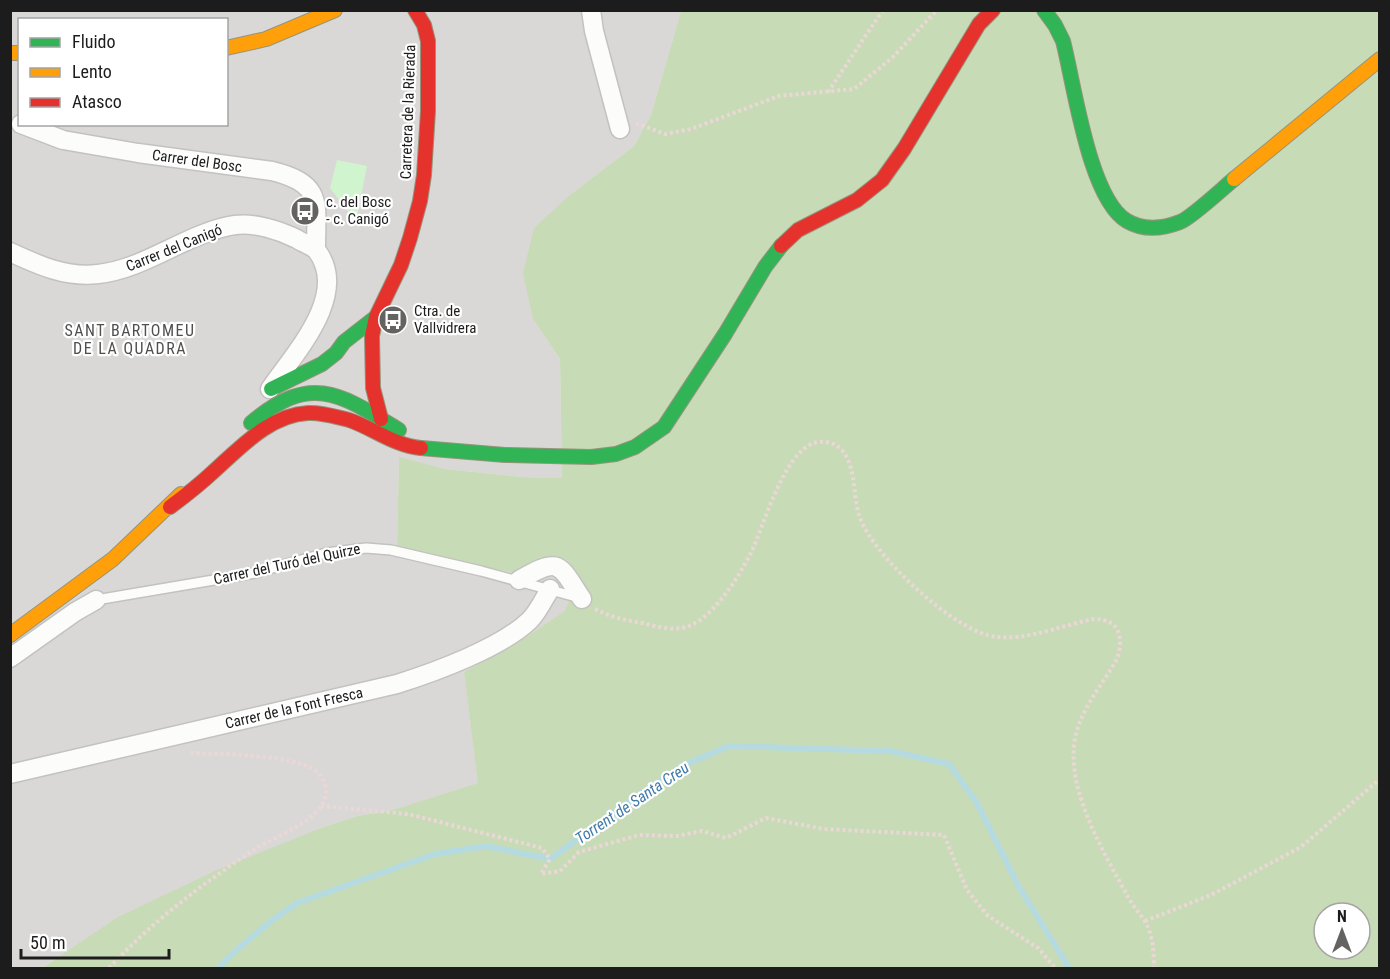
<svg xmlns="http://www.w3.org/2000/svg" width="1390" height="979" viewBox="0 0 1390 979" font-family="'Roboto Condensed',sans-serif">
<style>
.residential{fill:#dad8d6;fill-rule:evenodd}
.religious{fill:#d9d8d6}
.forest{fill:#c7dbb7;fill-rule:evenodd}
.park{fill:#d0f4cd}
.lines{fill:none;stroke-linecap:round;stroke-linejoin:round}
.stream{stroke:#b5dbe0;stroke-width:6}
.lane-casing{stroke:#c3c2c0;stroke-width:12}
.street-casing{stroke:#c3c2c0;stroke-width:21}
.fast-casing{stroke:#95947c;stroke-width:16}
.slow-casing{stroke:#95947c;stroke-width:16}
.jam-casing{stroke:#95947c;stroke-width:16}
.path{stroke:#ebd8d6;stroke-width:4;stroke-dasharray:3 3;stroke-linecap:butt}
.lane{stroke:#fcfcfb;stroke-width:9}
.street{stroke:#fcfcfb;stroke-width:18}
.fast{stroke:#30b455;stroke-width:14}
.slow{stroke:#ff9f0a;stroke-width:14}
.jam{stroke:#e5322d;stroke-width:14}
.labels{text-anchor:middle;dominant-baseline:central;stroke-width:4.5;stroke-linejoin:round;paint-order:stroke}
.street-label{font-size:15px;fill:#1c1c1c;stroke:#fff}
.poi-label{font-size:15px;fill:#1c1c1c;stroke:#fff;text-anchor:start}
.neighbourhood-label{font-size:16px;letter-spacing:1.5px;fill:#4f4f4f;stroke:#fff}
.water-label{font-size:16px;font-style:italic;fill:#407ba9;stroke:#fff}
</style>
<rect width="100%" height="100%" fill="#ebe8e4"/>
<path class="residential" d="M10 11H681L651 115 634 146 571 194 533 319 560 359 562 478 522 477 445 469 399 458 397 548 519 574 541 557 567 560 579 576 566 611 511 647 464 672 479 783 389 811 357 816 321 828 56 958 42 968H10ZM20 20H226V124H20Z"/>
<path class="religious" d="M141 754 142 766 11 799V783Z"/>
<path class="forest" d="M681 11H1379V968H42L118 917 217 870 321 828 357 816 389 811 478 783 464 672 511 647 565 611 579 576 567 560 541 557 519 574 397 548 399 457 445 469 522 477 562 478 560 359 533 319 523 273 534 228 571 194 634 146 651 115ZM1324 913H1360V949H1324Z"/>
<path class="park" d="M337 160 367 166 356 222 330 188Z"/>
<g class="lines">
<path class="stream" d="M219 968 232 954 271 921 297 903 435 854 486 846 550 859 633 799 684 765 729 746 890 751 949 764 977 803 1019 887 1069 968"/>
<g class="lane-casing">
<path id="lane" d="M96 600 255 573 326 553 366 548 391 550 481 571 580 598"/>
</g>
<g class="street-casing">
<g id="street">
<path d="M591 10 594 31 620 129"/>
<path d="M21 124 63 140 138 153 272 171C324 184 316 202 316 249"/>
<path d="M10 252C38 265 66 278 98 274 146 269 188 232 235 225 254 222 281 231 297 239 303 243 313 246 317 251 350 295 294 354 270 389"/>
<path d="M519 580C560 557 558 562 582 599"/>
<path d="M10 658 75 612 96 600"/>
<path d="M10 774 397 684C435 672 501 648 530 620 538 612 544 599 550 589"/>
</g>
</g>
<g class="fast-casing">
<g id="fast">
<path d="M1044 10 1055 25 1063 41C1074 83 1089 199 1127 221 1144 231 1162 229 1180 222 1191 218 1222 189 1234 179"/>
<path d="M271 389 322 364 336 353 344 342 376 317"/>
<path d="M251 423C311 372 341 394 399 430"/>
<path d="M421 448 505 455 591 457 616 454 635 447 664 427 725 334 765 267 781 246"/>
</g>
</g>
<g class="slow-casing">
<g id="slow">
<path d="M226 48 266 39 335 10"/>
<path d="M10 53H20"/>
<path d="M1234 179 1380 59"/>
<path d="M10 635 113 559 181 494"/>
</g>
</g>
<g class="jam-casing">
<g id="jam">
<path d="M781 246 798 230 857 200 882 180 904 149 979 24 993 10"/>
<path d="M381 419 373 388 372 336 376 317 401 265 410 238 420 201 424 175 428 111V41L424 25 415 10"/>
<path d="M170 507C185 496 199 485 213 472 240 448 269 415 308 413 322 412 336 417 349 420 373 428 395 446 421 448"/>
</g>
</g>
<g class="path">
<path d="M828 92 883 10"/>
<path d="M636 123 665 134 691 129 779 96 854 89 893 57 937 10"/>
<path d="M595 609C610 617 625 620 642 623 655 626 669 630 682 628 698 625 709 613 719 602 732 587 742 570 751 553 764 526 786 443 820 442 831 441 841 446 846 456 856 473 853 499 860 518 874 556 955 633 997 637 1029 640 1063 625 1094 619 1120 619 1124 638 1117 659 1104 682 1085 704 1077 730 1061 784 1104 852 1128 897 1133 906 1139 912 1144 920 1153 934 1154 952 1154 968"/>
<path d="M321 806 408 814 542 848 550 859 541 874 560 871 579 852 639 835 677 836 702 831 726 838 766 818 824 829 944 835 967 890 988 916 1038 948 1055 968"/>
<path d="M1145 921 1211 895 1301 847 1380 779"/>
<path d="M109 968C152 922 204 882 257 848 277 836 308 825 321 806 329 795 327 782 318 773 301 754 216 754 190 753"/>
</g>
<use href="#lane" class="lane"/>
<use href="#street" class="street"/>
<use href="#fast" class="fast"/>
<use href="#slow" class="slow"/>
<use href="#jam" class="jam"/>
</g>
<defs>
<g id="bus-disc" transform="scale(1.5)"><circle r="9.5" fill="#646362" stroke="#fff"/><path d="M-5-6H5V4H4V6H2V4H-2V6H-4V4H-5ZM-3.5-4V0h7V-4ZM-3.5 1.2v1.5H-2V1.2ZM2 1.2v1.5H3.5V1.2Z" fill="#fff"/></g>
</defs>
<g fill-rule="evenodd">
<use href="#bus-disc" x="305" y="211"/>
<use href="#bus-disc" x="393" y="320"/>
</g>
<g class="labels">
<g class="street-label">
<text transform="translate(408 112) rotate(-88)">Carretera de la Rierada</text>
<text transform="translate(197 161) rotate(8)">Carrer del Bosc</text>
<text transform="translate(174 248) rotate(-22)">Carrer del Canigó</text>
<text transform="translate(287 564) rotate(-12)">Carrer del Turó del Quirze</text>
<text transform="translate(294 708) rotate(-13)">Carrer de la Font Fresca</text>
</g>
<g class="poi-label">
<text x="326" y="202">c. del Bosc<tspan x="326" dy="17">- c. Canigó</tspan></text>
<text x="414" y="311">Ctra. de<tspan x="414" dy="17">Vallvidrera</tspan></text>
</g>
<g class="neighbourhood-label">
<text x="130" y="330">SANT BARTOMEU<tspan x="130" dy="18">DE LA QUADRA</tspan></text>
</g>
<g class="water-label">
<text transform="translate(632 803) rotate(-34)">Torrent de Santa Creu</text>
</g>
</g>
<rect width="1390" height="979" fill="none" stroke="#1c1c1c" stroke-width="24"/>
<rect x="18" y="18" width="210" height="108" fill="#ffffff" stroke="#a4a4a4" stroke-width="1.5"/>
<rect x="30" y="38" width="30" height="9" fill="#30b455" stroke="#a4a4a4" stroke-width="1.5"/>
<text x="72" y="48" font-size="18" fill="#1c1c1c">Fluido</text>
<rect x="30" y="68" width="30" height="9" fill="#ff9f0a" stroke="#a4a4a4" stroke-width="1.5"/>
<text x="72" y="78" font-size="18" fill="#1c1c1c">Lento</text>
<rect x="30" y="98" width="30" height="9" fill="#e5322d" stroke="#a4a4a4" stroke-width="1.5"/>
<text x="72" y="108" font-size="18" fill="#1c1c1c">Atasco</text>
<g transform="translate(1342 931)"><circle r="28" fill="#ffffff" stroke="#a4a4a4" stroke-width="1.5"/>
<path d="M0-4.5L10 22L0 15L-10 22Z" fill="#646362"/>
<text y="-9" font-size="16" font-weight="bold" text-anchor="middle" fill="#1c1c1c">N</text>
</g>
<path d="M21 949v9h148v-9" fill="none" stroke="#1c1c1c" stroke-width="3"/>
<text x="30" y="949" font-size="18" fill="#1c1c1c" stroke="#ffffff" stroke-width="4.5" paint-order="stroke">50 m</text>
</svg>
